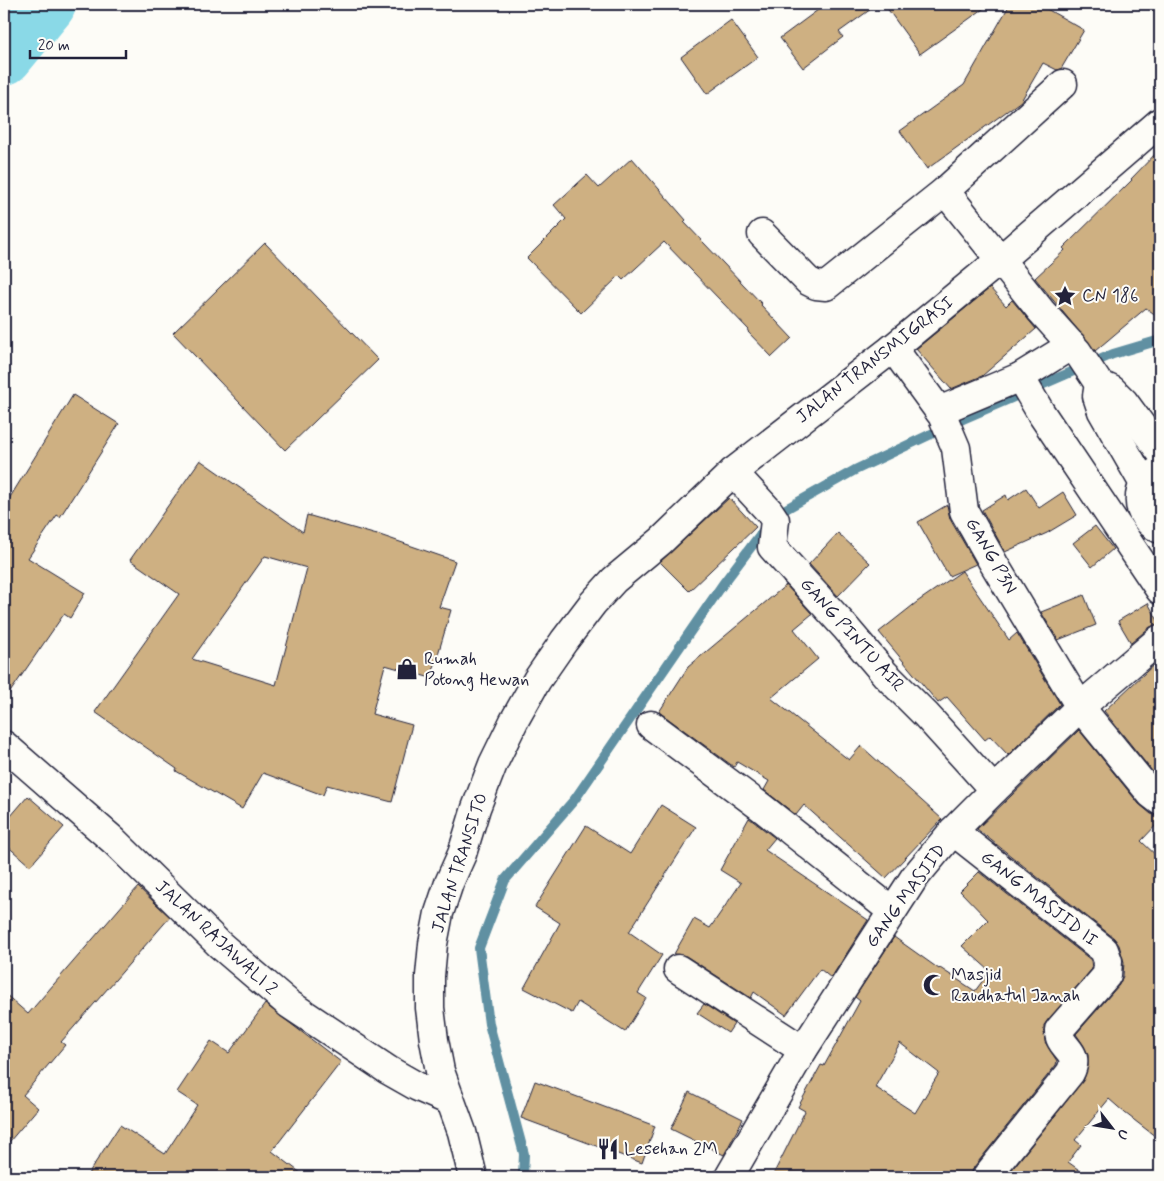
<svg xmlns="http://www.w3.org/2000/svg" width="1164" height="1181" viewBox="0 0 1164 1181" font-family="Mynerve,sans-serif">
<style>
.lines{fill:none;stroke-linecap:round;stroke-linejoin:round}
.stream{stroke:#6090a2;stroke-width:10}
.river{stroke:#8ad9e7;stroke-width:58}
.building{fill:#ceb082;stroke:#22223b;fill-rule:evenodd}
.minor-casing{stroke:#22223b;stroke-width:31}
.minor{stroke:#fdfcf7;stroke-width:28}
.labels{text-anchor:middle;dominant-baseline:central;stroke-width:4;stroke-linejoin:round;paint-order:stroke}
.poi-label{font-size:18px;fill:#22223b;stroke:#fdfcf7;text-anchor:start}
.street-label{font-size:18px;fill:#22223b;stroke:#fdfcf7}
</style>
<rect width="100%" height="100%" fill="#fdfcf7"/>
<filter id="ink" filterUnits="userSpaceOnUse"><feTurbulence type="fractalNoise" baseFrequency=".02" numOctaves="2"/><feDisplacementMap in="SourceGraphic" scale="10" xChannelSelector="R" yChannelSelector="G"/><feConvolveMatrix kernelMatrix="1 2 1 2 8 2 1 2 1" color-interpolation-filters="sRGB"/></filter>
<g filter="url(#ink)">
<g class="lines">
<path class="stream" d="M523 1177 524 1154 489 1024 479 948 505 880 575 799 723 584 775 515 855 470 963 419 1113 354 1160 340"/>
<path class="river" d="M4 56 47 4"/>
</g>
<g class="building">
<path d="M826 4H878L839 32 843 37 803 68 780 38Z"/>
<path d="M884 4H990L920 54Z"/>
<path d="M1010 4H1038L1084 30 1061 69 1057 70 1043 63 1021 101 927 169 900 131 964 85Z"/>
<path d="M731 20 758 57 707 94 681 57Z"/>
<path d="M1160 149V318L1146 308 1095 351 1035 278 1065 250 1063 248 1132 180 1131 179Z"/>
<path d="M632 158 686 220 684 222 762 304 761 305 792 338 772 357 748 332 749 330 664 242 623 280 619 276 581 313 527 258 566 219 554 205 587 175 599 188Z"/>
<path d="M265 243 378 360 285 450 173 333Z"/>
<path d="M990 288 1006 306 1012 300 1036 329 982 376 951 389 916 349Z"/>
<path d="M73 395 119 424 60 517 57 515 28 558 85 593 70 618 64 614 4 701V507Z"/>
<path d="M200 460 303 532 307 515 377 535V534L455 561 439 607 451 610 431 678 385 665 372 714 412 725 392 802 327 785 323 795 263 773 242 809 176 771 177 769 95 712 179 594 130 560ZM265 556 307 568 276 685 192 659Z"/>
<path d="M1026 488 1039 508 1063 492 1077 515 1047 533 1005 552 982 510 1006 495 1008 500Z"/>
<path d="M729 498 756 527 689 591 660 562Z"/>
<path d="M947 505 950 519 976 564 949 576 918 522Z"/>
<path d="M1095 526 1113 549 1092 567 1073 543Z"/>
<path d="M838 533 870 563 838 596 809 564Z"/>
<path d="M962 571 1009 640 1017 633 1060 704 1008 755 990 736 985 740 947 697 938 703 879 632 917 602Z"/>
<path d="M786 585 812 614 794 629 818 659 771 698 849 760 861 746 942 819 886 878 804 805 796 815 764 790 769 781 737 762 734 767 659 712 688 667Z"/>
<path d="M1084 595 1096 625 1058 640 1041 612Z"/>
<path d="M1148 603 1160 624 1150 627 1131 643 1118 621Z"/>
<path d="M1160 659V781L1104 711Z"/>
<path d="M1079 730 1139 804 1151 814 1160 816V821L1141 841 1160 859V1140L1125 1113 1109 1099 1075 1140 1081 1145 1068 1162 1089 1177H1006L1084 1079 1088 1066V1055L1084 1046 1076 1034 1119 985 1123 976 1124 962 1119 945 1114 938 977 829Z"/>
<path d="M28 796 64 827 30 866 4 843V824Z"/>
<path d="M661 805 696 827 629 932 662 955 638 993 646 998 625 1032 578 1002 572 1013 524 988 560 923 535 907 586 826 630 854Z"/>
<path d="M749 818 775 838 765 850 868 920 831 978 820 969 786 1015 754 992 751 998 686 956 674 954 694 919 710 928 741 883 720 870Z"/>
<path d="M979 872 1091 960 1092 969 1044 1025 1045 1042 1057 1061 1056 1065 974 1167 971 1177H772L805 1111 798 1107 821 1065 824 1066 860 1001 855 997 894 937 939 969 940 968 975 991 990 971 962 946 988 920 960 891ZM900 1043 939 1073 915 1113 875 1087Z"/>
<path d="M138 887 170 917 61 1042 65 1045 23 1095 38 1108 4 1148V993L28 1014Z"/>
<path d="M265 1004 341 1062 272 1151 306 1177H86L120 1125 165 1154 197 1105 177 1092 211 1041 229 1053Z"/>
<path d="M704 1004 734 1024 728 1033 697 1013Z"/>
<path d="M535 1081 655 1126 642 1163 521 1118Z"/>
<path d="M689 1092 743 1119 724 1155 671 1129Z"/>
</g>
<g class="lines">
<g class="minor-casing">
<g id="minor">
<path d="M945 191 1063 84"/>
<path d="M762 234 808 281 816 285 826 286 945 191 1041 311 1077 351 1099 384 1112 390 1124 402 1160 451"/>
<path d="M893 348 942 415 956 448 964 511 994 564 1080 707 1151 794 1160 801"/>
<path d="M1020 377 1041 413 1160 590"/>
<path d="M1099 384 1097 396 1102 411 1144 484"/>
<path d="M939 411 1020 377 1072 345"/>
<path d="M1160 470C1133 483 1133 517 1160 529"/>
<path d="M733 472 769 511 775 520 772 547 845 627 885 674 926 715 994 790"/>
<path d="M651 725 761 807 892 911"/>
<path d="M4 745 114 841 219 944 289 1004 388 1070 418 1087 450 1101"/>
<path d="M953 831 1104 950 1108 961 1107 975 1059 1030C1058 1049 1082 1050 1070 1073L986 1177"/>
<path d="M678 969 803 1050"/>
<path d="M473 1177 462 1132 440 1071 434 1040 430 1008V976L433 944 439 913 449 883 462 854 476 808 493 764 514 721 537 680 564 641 593 603 614 580 661 541 733 472 893 348 1000 260 1160 122"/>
<path d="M729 1177 803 1050 914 878 953 831 994 790 1080 707 1160 639"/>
</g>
</g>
<use href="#minor" class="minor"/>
</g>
</g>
<defs>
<g id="sight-bare" transform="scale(1.725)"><path d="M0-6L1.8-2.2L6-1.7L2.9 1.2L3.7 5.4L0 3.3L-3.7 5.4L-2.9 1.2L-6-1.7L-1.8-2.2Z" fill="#22223b" stroke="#fdfcf7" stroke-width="2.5" paint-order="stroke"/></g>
<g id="shop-bare" transform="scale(1.725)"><path d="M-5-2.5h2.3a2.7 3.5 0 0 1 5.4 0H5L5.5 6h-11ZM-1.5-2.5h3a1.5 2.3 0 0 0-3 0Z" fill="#22223b" stroke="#fdfcf7" stroke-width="2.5" paint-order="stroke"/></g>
<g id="mosque-bare" transform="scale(1.725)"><path d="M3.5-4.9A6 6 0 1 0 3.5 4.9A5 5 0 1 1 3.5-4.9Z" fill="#22223b" stroke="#fdfcf7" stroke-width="2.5" paint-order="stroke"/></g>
<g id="restaurant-bare" transform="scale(1.725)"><path d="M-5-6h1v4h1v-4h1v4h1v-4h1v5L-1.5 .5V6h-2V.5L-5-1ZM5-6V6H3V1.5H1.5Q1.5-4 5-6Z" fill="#22223b" stroke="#fdfcf7" stroke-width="2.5" paint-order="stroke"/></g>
</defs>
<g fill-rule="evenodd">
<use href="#sight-bare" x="1065" y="296"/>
<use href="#shop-bare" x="407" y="669"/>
<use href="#mosque-bare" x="934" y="985"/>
<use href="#restaurant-bare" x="608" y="1149"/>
</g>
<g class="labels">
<g class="poi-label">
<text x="1082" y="296">CN 186</text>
<text x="424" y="659">Rumah<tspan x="424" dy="21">Potong Hewan</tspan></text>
<text x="951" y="975">Masjid<tspan x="951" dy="21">Raudhatul Janah</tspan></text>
<text x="624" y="1149">Lesehan 2M</text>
</g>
<g class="street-label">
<text transform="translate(875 360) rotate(-38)">JALAN TRANSMIGRASI</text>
<text transform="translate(991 556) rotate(60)">GANG P3N</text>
<text transform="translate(852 635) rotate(48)">GANG PINTU AIR</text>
<text transform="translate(460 863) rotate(-72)">JALAN TRANSITO</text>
<text transform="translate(906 896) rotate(-54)">GANG MASJID</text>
<text transform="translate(1039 899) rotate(38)">GANG MASJID II</text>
<text transform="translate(216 938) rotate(43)">JALAN RAJAWALI 2</text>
</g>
</g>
<rect width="1164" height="1181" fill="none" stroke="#fdfcf7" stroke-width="20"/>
<rect x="10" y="10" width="1144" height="1161" fill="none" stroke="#22223b" stroke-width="2" filter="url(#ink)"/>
<g transform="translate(1112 1128) rotate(121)" stroke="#fdfcf7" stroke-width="4" paint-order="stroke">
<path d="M0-4L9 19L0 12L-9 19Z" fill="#22223b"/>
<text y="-8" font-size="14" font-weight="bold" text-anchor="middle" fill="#22223b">U</text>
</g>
<path d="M30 50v8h96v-8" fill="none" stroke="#22223b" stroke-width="2.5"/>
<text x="38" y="50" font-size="15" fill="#22223b" stroke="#fdfcf7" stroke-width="4" paint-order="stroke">20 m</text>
</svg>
